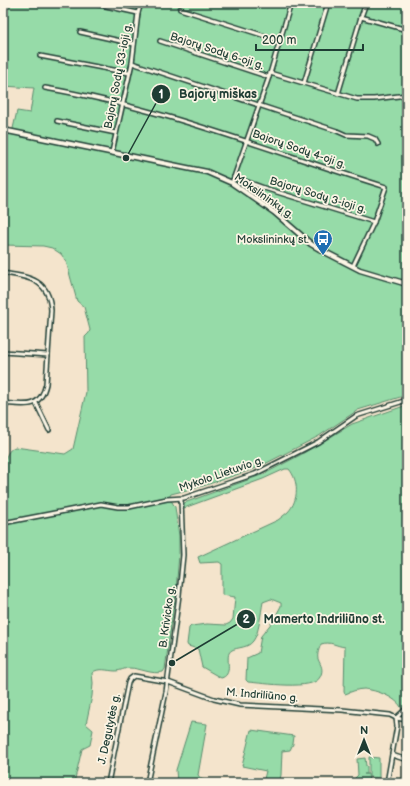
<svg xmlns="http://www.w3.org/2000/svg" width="410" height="786" viewBox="0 0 410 786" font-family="'Balsamiq Sans',sans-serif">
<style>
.green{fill:#96dba8;stroke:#5a8c6e}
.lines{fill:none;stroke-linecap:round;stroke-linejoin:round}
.minor-casing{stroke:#1f3d34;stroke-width:6}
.tertiary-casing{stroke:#1f3d34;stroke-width:7}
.minor{stroke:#fcf5e5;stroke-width:3}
.tertiary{stroke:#fcf5e5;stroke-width:4}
.labels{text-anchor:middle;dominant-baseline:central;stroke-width:3.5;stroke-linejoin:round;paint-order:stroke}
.street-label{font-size:11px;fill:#1f3d34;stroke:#fcf5e5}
.poi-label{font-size:11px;fill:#1f3d34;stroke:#fcf5e5;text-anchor:end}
.leader{fill:none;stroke:#1f3d34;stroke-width:1.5}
.callout-dot{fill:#1f3d34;stroke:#fcf5e5;stroke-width:1.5}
.mark-label{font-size:12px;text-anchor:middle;font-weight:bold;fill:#fff}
.callout-label{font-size:12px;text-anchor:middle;font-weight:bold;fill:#1f3d34;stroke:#fcf5e5;stroke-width:3.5;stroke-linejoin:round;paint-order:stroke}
</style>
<rect width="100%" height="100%" fill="#f4e4cc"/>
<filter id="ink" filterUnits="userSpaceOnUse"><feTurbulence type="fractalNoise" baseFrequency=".025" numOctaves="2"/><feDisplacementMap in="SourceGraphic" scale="8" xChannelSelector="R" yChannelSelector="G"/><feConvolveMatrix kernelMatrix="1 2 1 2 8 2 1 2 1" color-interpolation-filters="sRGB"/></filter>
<g filter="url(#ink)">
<g class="green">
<path d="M3 3H407V395L358 410 319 436 257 468 203 486 171 494 169 497 175 507 179 536V554L176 591 165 669 163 672C151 675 141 668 129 668 125 668 120 671 116 671 108 671 98 667 92 673L93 683 92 696 86 724 93 730 90 745 82 749 74 783H3V463C7 457 7 450 15 447L65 454 73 449 86 392 85 337 89 333 90 330 84 307 77 301 66 261 61 254 52 248 43 246 3 245V131L12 133 17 111 30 113 34 88 3 86Z"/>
<path d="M407 405V705L402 709C397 697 376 690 364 689 357 689 351 692 345 694L344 692 345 647C336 646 331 641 321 644 319 649 317 654 318 659 321 666 324 669 320 677 314 691 262 683 248 682L246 680 247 658 258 653 261 636 273 621 281 606V603L271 599 263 602C261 612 259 634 253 641 247 650 232 646 229 653 226 661 233 675 221 678L202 667 198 649 188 646 187 644 189 628 191 626 207 624 226 625 230 623 233 619 235 597 222 595V564L219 562 200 563 198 557 278 520C281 517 285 515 288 512 299 500 299 481 289 469H285L263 479 184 508V503L264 474 302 454 352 424Z"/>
<path d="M191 722 207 724 198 775 201 779 209 783H177L176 770Z"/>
<path d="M251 730 294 736 293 744 290 750 282 751 281 775 279 783H263L266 771 242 766Z"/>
<path d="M369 757 379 758V778L369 777Z"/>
<path d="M365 758 366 766H367V774H364H368L369 783 377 781V783H355V778L358 775 357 759Z"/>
</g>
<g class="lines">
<g class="minor-casing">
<g id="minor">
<path d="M92 3 138 13"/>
<path d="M282 3 290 5"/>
<path d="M180 9 259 34 280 41"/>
<path d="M361 17 407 30"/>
<path d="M80 32 134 44"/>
<path d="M160 41 269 77"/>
<path d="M40 56 129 73"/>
<path d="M132 63 337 131 346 135 368 136 375 139 378 144"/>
<path d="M270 73 357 99H374L407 95"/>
<path d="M304 83 328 3"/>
<path d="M45 88C164 108 272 152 386 187L374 222 353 266"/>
<path d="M338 94 361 17 366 3"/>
<path d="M57 121 116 133"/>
<path d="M112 152 132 63 138 13 141 3"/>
<path d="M234 177 264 188 374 222"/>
<path d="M232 183 269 77 291 3"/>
<path d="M3 273C29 277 49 279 51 310L46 384C40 410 25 405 3 403"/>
<path d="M3 352 48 355"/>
<path d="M36 403 49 430"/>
<path d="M3 523 101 504 118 507H129L167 499 184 498 255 474 318 442 356 416 407 400"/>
<path d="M396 718 407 708"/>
<path d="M392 755 407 760"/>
<path d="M108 783 128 683 130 679 134 676 168 682 214 699 240 705 342 710 390 715 396 718 407 720"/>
<path d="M147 783 166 692 179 595 183 555 181 499"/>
<path d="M387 783 397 726 396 718"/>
</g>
</g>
<g class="tertiary-casing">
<path id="tertiary" d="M3 130 187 168 207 172 232 183 274 212 311 244 323 251 360 270 407 284"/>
</g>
<use href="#minor" class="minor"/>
<use href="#tertiary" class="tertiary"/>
</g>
</g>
<defs>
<g id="bus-pin" transform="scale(1)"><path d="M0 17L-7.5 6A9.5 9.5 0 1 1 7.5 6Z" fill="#1f6fb2" stroke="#fcf5e5"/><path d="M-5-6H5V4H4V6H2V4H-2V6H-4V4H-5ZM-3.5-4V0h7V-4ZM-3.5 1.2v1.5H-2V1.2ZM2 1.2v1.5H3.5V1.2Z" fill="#fff"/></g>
</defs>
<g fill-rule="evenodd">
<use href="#bus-pin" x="323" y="239"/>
</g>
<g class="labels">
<g class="street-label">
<text transform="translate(217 51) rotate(18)">Bajorų Sodų 6-oji g.</text>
<text transform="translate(118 76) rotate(-79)">Bajorų Sodų 33-ioji g.</text>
<text transform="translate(299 149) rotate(19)">Bajorų Sodų 4-oji g.</text>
<text transform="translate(318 195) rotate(17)">Bajorų Sodų 3-ioji g.</text>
<text transform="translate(264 196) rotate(35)">Mokslininkų g.</text>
<text transform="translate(221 474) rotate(-19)">Mykolo Lietuvio g.</text>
<text transform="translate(167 617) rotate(-82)">B. Krivicko g.</text>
<text transform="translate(262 695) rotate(5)">M. Indriliūno g.</text>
<text transform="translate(109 729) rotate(-78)">J. Degutytės g.</text>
</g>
<g class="poi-label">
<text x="309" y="239">Mokslininkų st.</text>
</g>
</g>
<path class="leader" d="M126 158L161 94M172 663L246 619"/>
<g class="callout-dot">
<circle cx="126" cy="158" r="4"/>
<circle cx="172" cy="663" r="4"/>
<circle cx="161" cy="94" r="10"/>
<circle cx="246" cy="619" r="10"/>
</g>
<g class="mark-label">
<text x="161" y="98">1</text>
<text x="246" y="623">2</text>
</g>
<g class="callout-label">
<text x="218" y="98">Bajorų miškas</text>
<text x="324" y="623">Mamerto Indriliūno st.</text>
</g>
<rect width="410" height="786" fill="none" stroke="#fcf5e5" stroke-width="16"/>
<rect x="8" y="8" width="394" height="770" fill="none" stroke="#1f3d34" stroke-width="1.5" filter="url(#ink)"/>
<g transform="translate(364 740)" stroke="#fcf5e5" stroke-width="3" paint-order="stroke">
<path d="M0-3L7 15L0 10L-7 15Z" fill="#1f3d34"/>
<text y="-6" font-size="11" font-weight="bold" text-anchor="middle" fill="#1f3d34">N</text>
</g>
<path d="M256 44v6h107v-6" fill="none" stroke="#1f3d34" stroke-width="2"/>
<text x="262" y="44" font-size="12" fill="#1f3d34" stroke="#fcf5e5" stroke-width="3" paint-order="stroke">200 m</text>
</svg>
